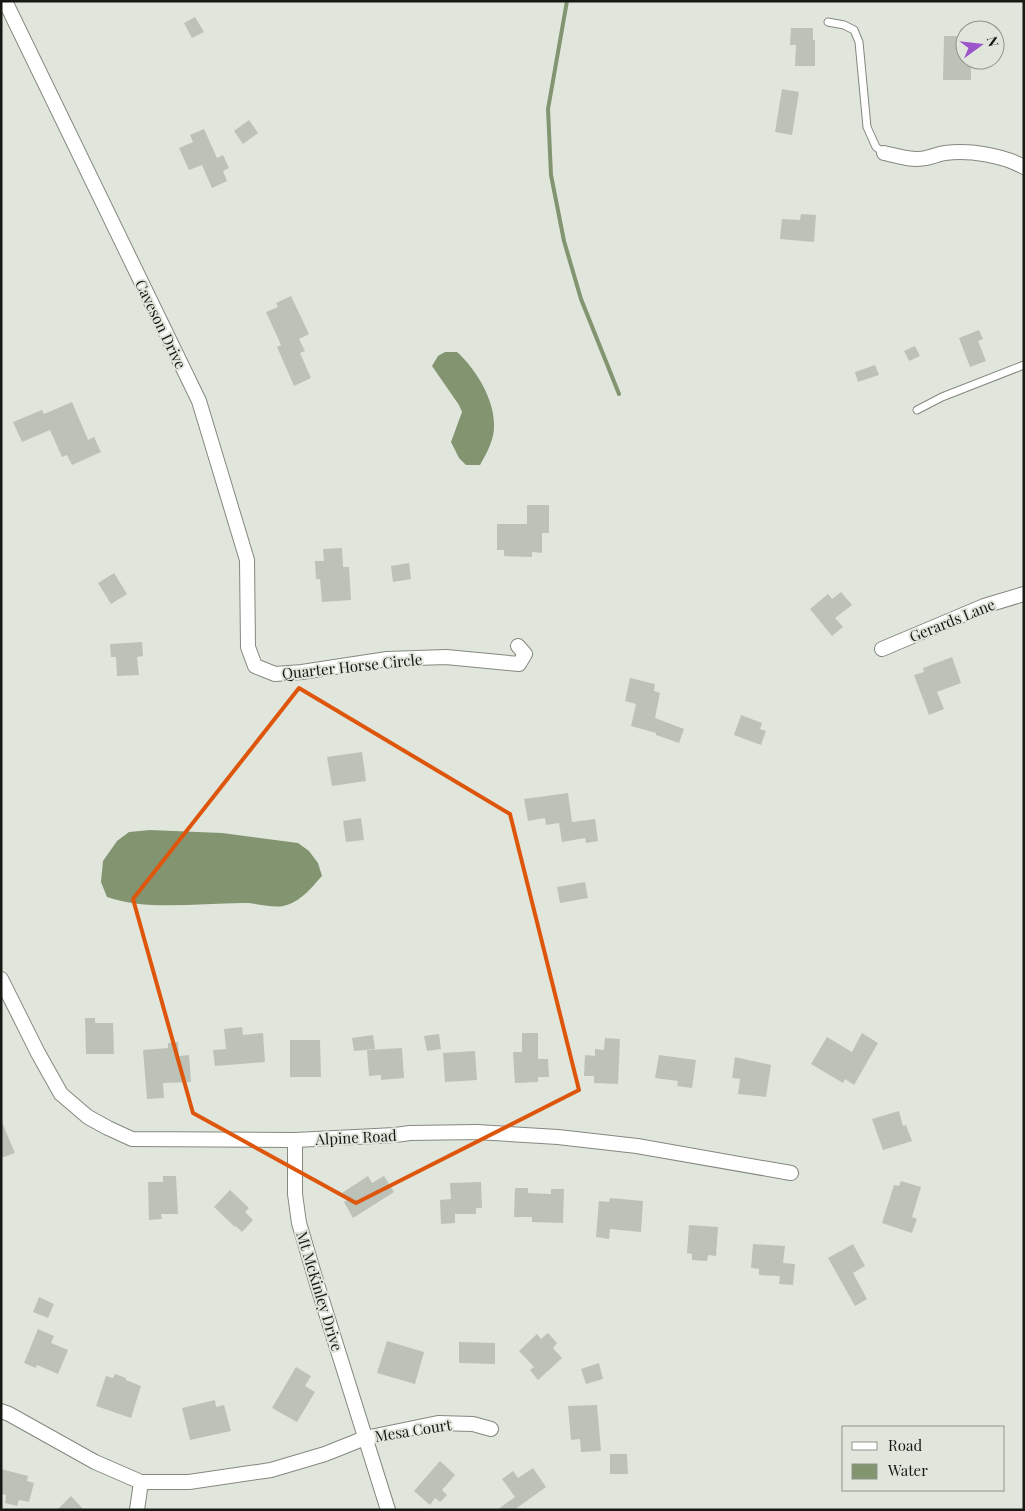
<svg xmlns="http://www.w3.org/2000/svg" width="1025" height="1511" viewBox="0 0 1025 1511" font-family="'Playfair Display',serif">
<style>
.water{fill:#829470}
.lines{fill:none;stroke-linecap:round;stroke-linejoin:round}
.stream{stroke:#829470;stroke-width:4}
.building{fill:#bdc2b8}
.service-casing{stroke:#84887f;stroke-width:9}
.minor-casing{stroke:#84887f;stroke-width:16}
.service{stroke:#fff;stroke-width:7}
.minor{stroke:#fff;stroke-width:14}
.marked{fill:none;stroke:#de560c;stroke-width:4;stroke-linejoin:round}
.labels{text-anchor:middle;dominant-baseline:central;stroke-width:4;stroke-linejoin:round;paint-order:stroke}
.street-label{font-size:15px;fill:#161814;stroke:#e1e6dc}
</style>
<rect width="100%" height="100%" fill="#e1e6dc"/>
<g class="water">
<path d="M445 352H457C476 369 494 399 494 424 495 438 487 453 480 465H466L459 458 451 442 462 412 459 405 432 366 438 356Z"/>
<path d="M150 830 222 833 298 843 309 851 318 863 322 876C312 887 300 903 283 906 273 908 259 904 249 903 204 902 150 912 107 897L101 882 103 861 117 841 129 832Z"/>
</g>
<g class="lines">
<path class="stream" d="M567 1 548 109 551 175 564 241 581 299 619 394"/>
</g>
<g class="building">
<path d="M195 17 204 32 192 38 184 23Z"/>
<path d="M791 28H813V40H815V66H795L796 45H790Z"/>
<path d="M944 36H965V60H967V64H971V80H943Z"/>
<path d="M782 89 799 92 792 135 775 132Z"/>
<path d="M249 120 258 133 243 144 234 131Z"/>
<path d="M204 129 217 158 223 155 229 168 223 171 227 181 212 188 202 165 189 170 179 148 193 142 190 135Z"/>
<path d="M801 214 816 215 814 242 780 239 782 219 800 220Z"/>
<path d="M291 296 309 334 299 339 305 351 300 353 311 378 294 386 277 347 281 345 266 312 278 307 276 303Z"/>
<path d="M979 330 983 339 978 341 986 361 970 367 959 338Z"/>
<path d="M915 346 920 356 909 361 904 351Z"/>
<path d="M875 365 879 375 858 382 855 372Z"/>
<path d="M72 402 88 440 94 437 101 452 72 465 67 455 62 457 50 430 22 442 13 422 42 410 44 414Z"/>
<path d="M527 505H549V533H542V553L532 552V557L504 556V550H497V524H527Z"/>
<path d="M342 548 343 567H349L351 600 322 602 320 579H316L315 561H324L323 549Z"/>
<path d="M409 563 411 579 393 582 391 566Z"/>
<path d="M114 573 127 594 111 604 98 583Z"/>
<path d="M841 592 852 605 835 618 843 627 832 636 810 609 828 594 832 599Z"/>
<path d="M142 642 143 656 137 657 139 675 117 676 116 657H111L110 644Z"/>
<path d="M952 657 961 683 937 692 944 709 929 715 914 675 924 672 923 668Z"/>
<path d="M630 678 655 684 654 691 660 693 655 718 684 729 679 743 656 735V733L631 726 636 704 625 701Z"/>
<path d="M741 715 762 723 760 729 766 731 761 745 734 735Z"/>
<path d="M362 752 366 781 332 786 327 757Z"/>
<path d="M568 793 572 822 595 819 598 841 586 843 585 838 562 842 559 823 546 825 545 818 528 821 524 799Z"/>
<path d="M361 818 364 840 346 842 343 821Z"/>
<path d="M585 882 588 898 560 903 557 887Z"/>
<path d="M85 1018H95V1023H113L114 1054H86Z"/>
<path d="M242 1027 243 1035 263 1033 265 1062 215 1066 213 1050 226 1049 224 1029Z"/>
<path d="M522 1033H538V1059H548L549 1077H538V1082L515 1083 513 1052H522Z"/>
<path d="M862 1033 878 1043 854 1085 845 1079 843 1083 811 1064 827 1037 852 1052Z"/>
<path d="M439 1034 441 1049 427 1051 424 1036Z"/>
<path d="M373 1035 375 1049 354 1051 352 1038Z"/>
<path d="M605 1038 620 1039 618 1084 594 1083V1076H584L585 1055 595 1056V1049L604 1050Z"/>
<path d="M290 1040H320L321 1077H290Z"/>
<path d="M178 1042 179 1056 189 1055 191 1082 163 1083 164 1098 147 1099 143 1050 168 1048V1043Z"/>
<path d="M402 1048 404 1078 381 1080V1075L369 1076 367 1050Z"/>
<path d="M475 1051 477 1080 445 1082 443 1053Z"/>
<path d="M659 1055 696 1060 692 1088 677 1086 678 1081 655 1078Z"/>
<path d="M735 1057 771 1065 766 1097 738 1094 740 1079 732 1078Z"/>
<path d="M899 1111 903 1126 906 1125 912 1141 883 1150 872 1119Z"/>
<path d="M1 1120 15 1153 1 1158Z"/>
<path d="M163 1176H176L178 1214H161L162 1219 149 1220 148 1182H163Z"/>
<path d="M368 1176 372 1183 384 1176 394 1192 353 1218 344 1202 347 1200 342 1193Z"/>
<path d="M901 1181 921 1187 912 1217 917 1219 912 1233 882 1223 894 1185 899 1186Z"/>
<path d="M481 1182 482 1208H476V1214H455V1223L441 1224 440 1200 451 1199 450 1183Z"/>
<path d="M515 1188H528V1193L551 1194V1189H564L563 1223 532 1222V1217H514Z"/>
<path d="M230 1190 249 1208 245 1212 253 1220 242 1232 236 1226 235 1227 214 1207Z"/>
<path d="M610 1198 643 1201 641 1232 610 1229 609 1239 596 1237 599 1201 609 1202Z"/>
<path d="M689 1225 718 1227 716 1256 708 1255 707 1261 692 1260V1254L687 1253Z"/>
<path d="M753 1244 785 1246 783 1263 795 1264 793 1285 779 1284 780 1276 759 1275V1269L751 1268Z"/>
<path d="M853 1244 865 1266 853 1273 867 1299 855 1306 828 1258Z"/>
<path d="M39 1297 54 1304 48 1318 33 1312Z"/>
<path d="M38 1329 54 1336 51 1343 68 1350 58 1374 37 1365 36 1368 24 1363Z"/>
<path d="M548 1333 557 1343 553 1348 562 1358 538 1380 530 1370 534 1367 519 1351 537 1334 541 1339Z"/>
<path d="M387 1341 424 1352 415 1384 377 1373Z"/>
<path d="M459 1342 495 1343V1364L459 1363Z"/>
<path d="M599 1363 603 1379 586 1384 581 1369Z"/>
<path d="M296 1367 311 1376 305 1386 315 1392 297 1422 272 1408Z"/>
<path d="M115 1374 126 1378V1380L141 1386 131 1418 96 1406 106 1376 113 1378Z"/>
<path d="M215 1400 216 1407 224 1405 231 1431 190 1440 182 1408Z"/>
<path d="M597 1405 601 1451 581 1452 580 1439 571 1440 568 1406Z"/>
<path d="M610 1454H627L628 1474H610Z"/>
<path d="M440 1461 455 1475 442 1490 447 1495 440 1502 435 1498 430 1505 414 1491Z"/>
<path d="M533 1468 546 1487 514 1510H497L515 1497 502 1479 513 1471 518 1478Z"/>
<path d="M1 1469 28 1476 27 1481 34 1483 29 1502 19 1500 17 1506 5 1503 6 1495 1 1494Z"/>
<path d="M71 1496 84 1510H57Z"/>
</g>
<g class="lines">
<g class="service-casing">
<g id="service">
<path d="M828 22 844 25 854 30 859 42 867 127 876 147 884 153"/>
<path d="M917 410 942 397 1024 365"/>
</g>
</g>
<g class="minor-casing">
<g id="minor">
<path d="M5 1 199 401 247 560 248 647 255 666 275 674 302 672 387 659 446 657 519 664 525 654 518 646"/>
<path d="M884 153C897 156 912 161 926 158 932 157 938 154 945 153 970 150 1002 155 1024 167"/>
<path d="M882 649 984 606 1024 594"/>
<path d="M1 979 38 1053 61 1094 88 1117 108 1128 132 1139 295 1140 395 1135 410 1133 477 1132 558 1137 637 1146 791 1173"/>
<path d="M295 1140V1194L299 1223 317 1284 388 1510"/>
<path d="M1 1411 9 1414 95 1462 141 1482H189L271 1470 325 1454 365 1438 438 1423 473 1424 491 1429"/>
<path d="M137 1510 141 1482"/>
</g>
</g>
<use href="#service" class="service"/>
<use href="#minor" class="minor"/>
</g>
<path class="marked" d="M299 688 510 814 579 1090 356 1203 193 1113 133 899Z"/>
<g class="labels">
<g class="street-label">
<text transform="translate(161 324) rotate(64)">Caveson Drive</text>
<text transform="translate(952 620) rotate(-22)">Gerards Lane</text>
<text transform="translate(352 666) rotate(-6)">Quarter Horse Circle</text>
<text transform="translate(356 1137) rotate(-3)">Alpine Road</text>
<text transform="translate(320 1291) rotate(73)">Mt McKinley Drive</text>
<text transform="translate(413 1430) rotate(-9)">Mesa Court</text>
</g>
</g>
<rect width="1025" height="1511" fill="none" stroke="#161814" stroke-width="5"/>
<rect x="842" y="1426" width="162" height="65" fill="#e1e6dc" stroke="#90948c"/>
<rect x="852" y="1442" width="25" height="8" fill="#ffffff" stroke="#90948c"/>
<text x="888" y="1451" font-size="15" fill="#161814">Road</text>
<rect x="852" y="1464" width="25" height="15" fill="#829470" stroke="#90948c"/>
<text x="888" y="1476" font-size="15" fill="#161814">Water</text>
<g transform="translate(980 45) rotate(75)"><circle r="24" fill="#e1e6dc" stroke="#90948c"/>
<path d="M0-4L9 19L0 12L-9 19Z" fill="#9c56ca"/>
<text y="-8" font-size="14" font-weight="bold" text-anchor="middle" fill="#161814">N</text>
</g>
</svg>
